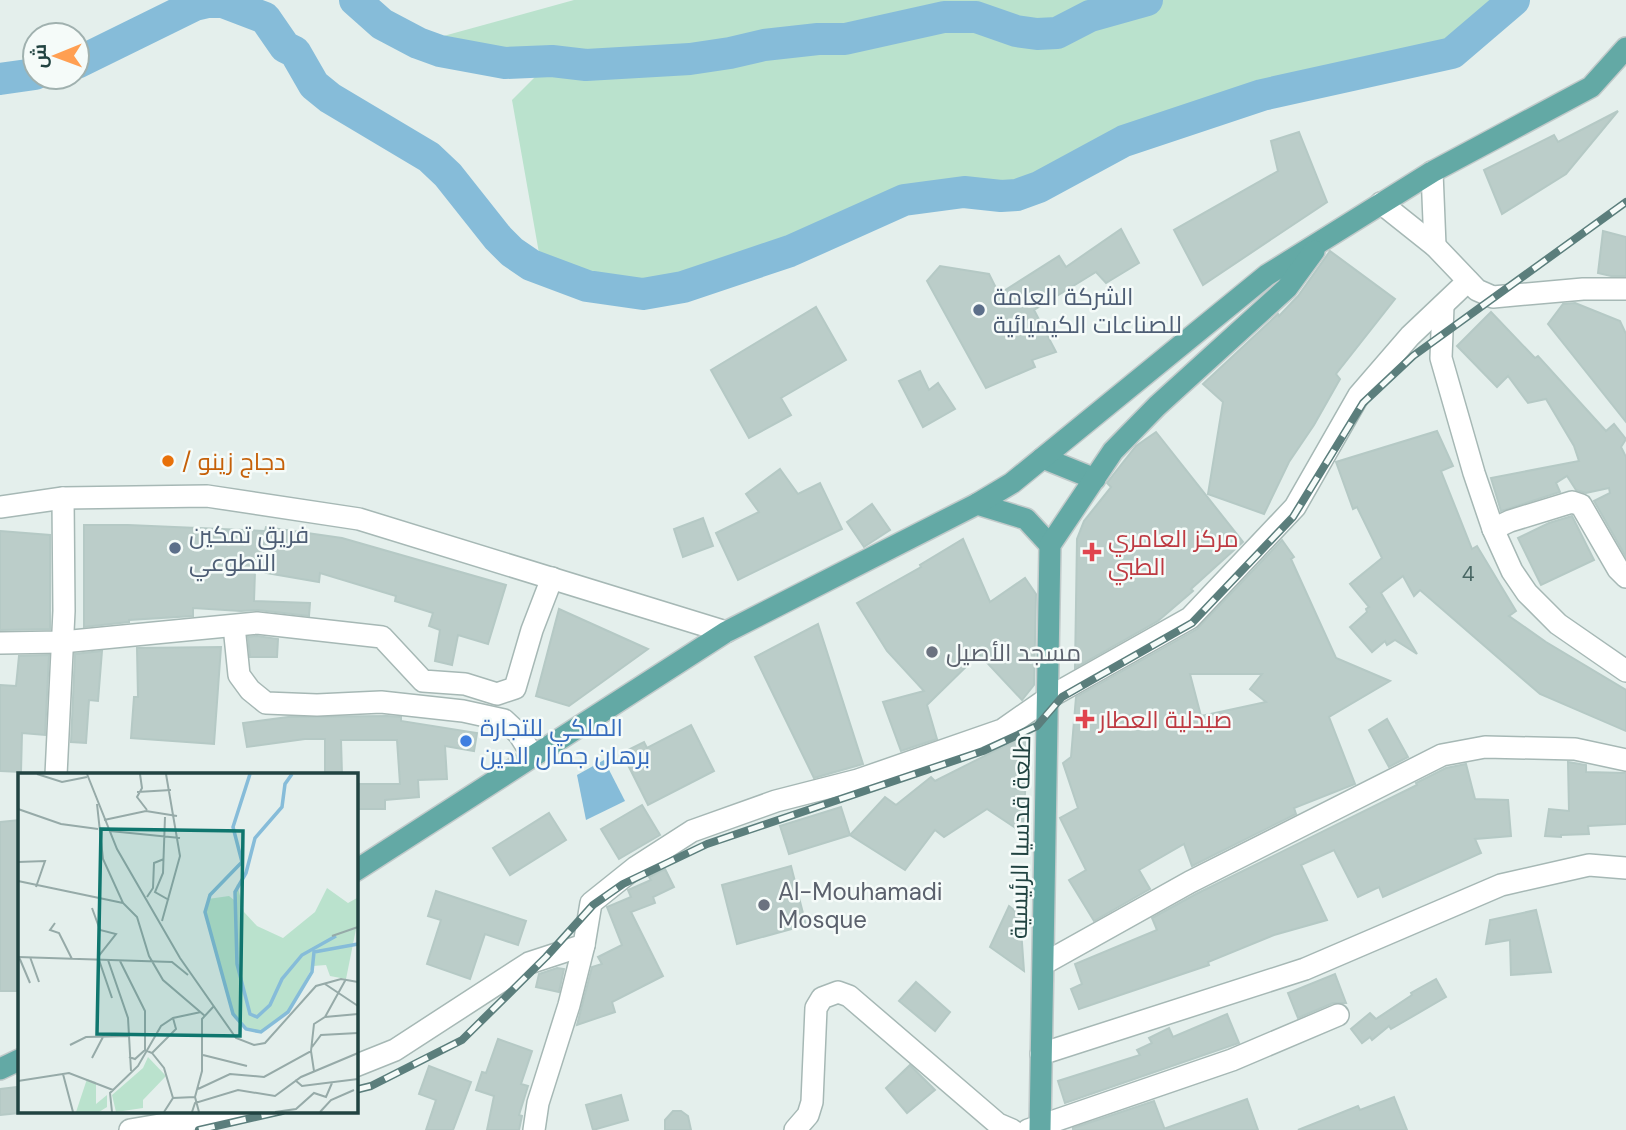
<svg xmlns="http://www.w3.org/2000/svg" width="1626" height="1130" viewBox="0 0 1626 1130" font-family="'DM Sans',Cairo,sans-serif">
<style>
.green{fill:#bae2cd;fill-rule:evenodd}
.water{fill:#86bcd9}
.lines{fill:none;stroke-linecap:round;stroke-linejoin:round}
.river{stroke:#86bcd9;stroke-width:32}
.building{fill:#bbcdc9;stroke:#b5c9c5;stroke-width:2;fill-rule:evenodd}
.minor-casing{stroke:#a6b8b5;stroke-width:24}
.major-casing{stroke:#c1caca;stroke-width:24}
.minor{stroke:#fff;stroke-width:21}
.major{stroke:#63a9a5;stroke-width:21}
.rail-casing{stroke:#5b7e7c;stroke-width:8}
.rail{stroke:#f5fbf9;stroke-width:5;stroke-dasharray:16;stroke-linecap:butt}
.service-dot{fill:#5c6f8a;stroke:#f5fbf9;stroke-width:2.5}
.food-dot{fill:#e8710a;stroke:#f5fbf9;stroke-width:2.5}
.health-dot{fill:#e0444e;stroke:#f5fbf9;stroke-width:2.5}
.worship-dot{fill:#6b7280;stroke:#f5fbf9;stroke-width:2.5}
.shop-dot{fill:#3f7fe0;stroke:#f5fbf9;stroke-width:2.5}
.labels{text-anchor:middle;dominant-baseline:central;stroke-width:5;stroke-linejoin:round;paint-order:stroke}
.number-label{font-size:21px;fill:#486663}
.service-label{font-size:24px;fill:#4e5e75;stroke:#f5fbf9;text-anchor:start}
.food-label{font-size:24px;fill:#c56008;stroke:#f5fbf9;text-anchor:start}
.health-label{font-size:24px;fill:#be3a42;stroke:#f5fbf9;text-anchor:start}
.worship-label{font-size:24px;fill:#5b616d;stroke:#f5fbf9;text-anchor:start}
.shop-label{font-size:24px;fill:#366cbe;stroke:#f5fbf9;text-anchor:start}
.street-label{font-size:24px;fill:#214341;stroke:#f5fbf9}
.inset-river{fill:none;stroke:#86bcd9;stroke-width:3.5}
.inset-road{fill:none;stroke:#96aaa8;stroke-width:2}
.view{fill:#0f766e;fill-opacity:0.15;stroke:#0f766e;stroke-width:3.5}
.inset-edge{fill:none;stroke:#214341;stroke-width:3.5}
</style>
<rect width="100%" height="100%" fill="#e4efec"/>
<path class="green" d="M574 0H1514L1452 53 1248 100 1124 141 1017 195 964 192 904 200 778 255 683 287 611 291 542 270 512 100 552 60 538 61 418 43ZM912 25 868 35 788 42 789 41ZM746 46 648 60 555 61 556 60Z"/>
<path class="water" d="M604 760 625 801 586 820 577 775Z"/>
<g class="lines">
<g class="river">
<path d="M355 0 382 24 418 43 440 51 505 63 552 61 586 65 690 59 730 53 764 45 818 39H845L944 17H976L1016 31 1037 34 1057 33 1090 16 1147 0"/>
<path d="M77 63 195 5 208 2H223L265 18 285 47 295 52 314 85 330 98 429 157 448 175 498 238 512 252 531 265 587 286 643 294 683 287 790 251 904 200 964 192 1001 196 1017 195 1039 187 1124 141 1262 95 1452 53 1514 0"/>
<path d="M0 79 35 74"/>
</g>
</g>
<g class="building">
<path d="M1618 111 1566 174 1502 214 1484 170 1554 135 1558 142Z"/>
<path d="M1299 132 1327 202 1203 285 1174 230 1278 171 1271 141Z"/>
<path d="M1121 229 1139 263 1106 283 1096 272 1034 310 1056 352 1032 360 1035 367 986 388 927 281 940 266 989 274 999 294 1059 256 1066 267Z"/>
<path d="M1603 231 1626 237V276H1611L1598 273Z"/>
<path d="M1330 251 1395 299 1336 374 1340 379 1314 425 1289 462 1264 514 1208 494 1223 402 1203 384 1278 314 1279 316 1298 296Z"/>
<path d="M1575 303 1620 321 1626 334V422L1548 324 1563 304Z"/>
<path d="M816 307 846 360 781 398 791 415 749 438 711 370Z"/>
<path d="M1491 312 1535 358 1538 356 1606 431 1614 424 1626 439 1621 447 1626 457V557L1594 501 1610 493 1609 488 1586 493 1576 490 1567 476 1556 483 1560 492 1501 511 1491 478 1579 461 1574 446 1546 399 1528 403 1508 376 1497 387 1457 346Z"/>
<path d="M920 371 929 390 938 383 955 409 923 427 899 381Z"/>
<path d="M1437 431 1453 466 1441 471 1472 549 1477 546 1516 611 1509 616 1546 642 1626 690V731L1540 694 1420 590 1414 596 1403 576 1381 593 1417 654 1395 640 1387 645 1385 641 1372 652 1350 627 1367 612 1366 609 1369 607 1350 584 1382 558 1357 507 1353 509 1336 462Z"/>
<path d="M1156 432 1243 542 1191 589 1193 591 1158 621 1075 668 1077 539 1084 521 1111 487 1107 483 1113 475 1136 446Z"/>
<path d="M780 469 798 494 820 483 842 529 738 580 716 533 759 512 746 494Z"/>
<path d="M872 504 890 530 864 547 847 522Z"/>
<path d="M1572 516 1594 560 1541 585 1518 538 1549 523Z"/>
<path d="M703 518 713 546 683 557 674 529Z"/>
<path d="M84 525H128L265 531 266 527 342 538 506 585 488 644 458 635 452 665 435 661 440 630 429 626 433 613 395 601 396 596 320 573 319 582 255 571 254 601 310 603 309 616 258 610 241 611 193 608V616L129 620V622L84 627Z"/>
<path d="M0 531 50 535V629L0 630Z"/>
<path d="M963 539 990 602 1025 578 1036 594 1034 685 1022 700 979 654 927 705 937 739 901 751 883 702 924 691 887 651 857 603 921 567 920 565Z"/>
<path d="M1282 540 1294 557 1291 559 1336 658 1390 681 1329 717 1355 784 1294 808 1296 814 1192 866 1184 844 1139 870 1150 889 1094 921 1069 880 1086 870 1060 818 1078 808 1063 763 1071 757 1076 697 1197 629ZM1190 674H1262L1250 689 1266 702 1201 716Z"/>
<path d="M559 609 648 649 569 706 536 696Z"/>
<path d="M818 624 863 764 814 778 755 657Z"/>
<path d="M257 636 278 639 277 657H250L248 637Z"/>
<path d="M221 647 214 744 131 738 134 697H138L137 648Z"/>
<path d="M102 651 98 701 89 700 86 743 71 742 75 654Z"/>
<path d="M49 655 45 735 22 733 21 772 0 771V685L16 686 19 656Z"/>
<path d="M387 716 401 717V721L477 733 474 751 445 746 447 779 418 780 419 797 385 800V809H355V784H400L397 740H341L342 775H325V739H305L247 747 243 723 288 717Z"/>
<path d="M1387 719 1408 757 1389 767 1369 730Z"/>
<path d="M691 725 714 771 648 805 622 753 644 742 647 748Z"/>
<path d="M1028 734 1023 833 987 809 944 837 935 830 905 870 850 835 885 797 896 805 931 777 935 781Z"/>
<path d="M1568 762 1586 765V772L1626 773V824L1588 826 1589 834 1561 835V837L1545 836 1549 809 1569 811Z"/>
<path d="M1466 764 1475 799 1508 800 1511 836 1475 839 1481 853 1383 897 1379 887 1358 897 1334 850 1301 865 1327 920 1274 935 1208 962 1209 965 1079 1009 1071 989 1082 984 1075 964 1157 930 1152 918 1196 894 1417 785 1416 783 1446 768Z"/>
<path d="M642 805 660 835 619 859 601 829Z"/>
<path d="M841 807 850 835 789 854 780 826Z"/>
<path d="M549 813 566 840 510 875 493 848Z"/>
<path d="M19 820V991H0V822Z"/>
<path d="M791 866 806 925 737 944 722 885Z"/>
<path d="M665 869 674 887 653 897 655 903 631 912 663 976 612 1002 615 1012 577 1025 592 967 602 964 598 957 622 945 607 907 631 897 628 890 651 880 649 877Z"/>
<path d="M436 891 526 921 518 945 485 934 470 979 427 964 441 920 428 916Z"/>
<path d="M1009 906 1020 915 1024 971 990 947Z"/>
<path d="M1536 910 1551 972 1511 975 1510 940 1486 944 1490 920Z"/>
<path d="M557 968 564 969 559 992 536 987 539 974Z"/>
<path d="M1335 974 1346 1003H1333L1298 1018 1288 993Z"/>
<path d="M1436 979 1446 997 1391 1029 1389 1026 1372 1040 1370 1037 1362 1043 1351 1029 1370 1013 1376 1019 1412 995 1411 993Z"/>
<path d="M916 982 950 1012 935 1031 899 1001Z"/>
<path d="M1227 1014 1239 1043 1065 1103 1058 1081 1140 1055 1137 1050 1152 1043 1149 1038 1169 1028 1173 1037Z"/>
<path d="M498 1039 532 1051 521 1084 528 1086 519 1115 522 1116 519 1130H487L494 1096 476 1090 482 1072 486 1073Z"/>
<path d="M910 1065 935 1090 907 1113 886 1088Z"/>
<path d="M429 1066 471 1082 453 1130H426L436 1100 419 1094Z"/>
<path d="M16 1087 19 1113 0 1115V1089Z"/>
<path d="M621 1095 628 1120 593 1130 586 1105Z"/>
<path d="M1394 1097 1407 1130H1298L1358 1106 1360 1110Z"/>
<path d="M1247 1099 1258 1130H1167L1166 1128Z"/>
<path d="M1154 1101 1165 1130H1073V1128Z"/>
<path d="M673 1111H681L688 1116 691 1130H665V1120Z"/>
</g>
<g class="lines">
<g class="minor-casing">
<g id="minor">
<path d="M1432 172 1435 246"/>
<path d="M1381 203 1435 246 1477 290 1493 297 1583 289H1626"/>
<path d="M1443 306 1441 358 1474 473 1493 529 1512 571 1527 593 1558 624 1626 671"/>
<path d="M0 507 63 498 207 496 359 519 726 632"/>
<path d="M1493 529 1510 521 1572 502 1581 505 1618 569 1626 577"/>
<path d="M234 626 239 675 250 690 266 703 317 705 381 702 463 711 504 720 519 734 533 756"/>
<path d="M0 643 62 642 257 623 382 637 423 681 465 684 497 694 515 688 532 630 552 578"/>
<path d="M56 775 64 611 63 498"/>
<path d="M1045 963 1190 882 1442 755 1485 747 1575 749 1626 760"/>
<path d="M1041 1054 1305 969 1501 885 1589 865 1626 868"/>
<path d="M355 1066 395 1050 529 963 584 945 591 903 636 867 692 831 776 801 858 780 1002 730 1048 698 1190 618 1295 507 1359 395 1410 336 1468 281"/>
<path d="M130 1130 242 1111"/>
<path d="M534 1130 538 1103 569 1005 584 945"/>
<path d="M795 1130 808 1115 812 1102 816 1008 822 998 838 992 849 996 998 1124 1012 1130"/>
<path d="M1028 1130 1232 1060 1338 1015"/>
</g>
</g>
<g class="major-casing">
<g id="major">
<path d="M1043 458 1095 479"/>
<path d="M977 504 1026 519 1050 545"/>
<path d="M355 871 726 632 977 504 1012 483 1267 275 1432 172 1591 87 1626 48"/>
<path d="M0 1069 19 1060"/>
<path d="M1040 1130 1050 545 1113 451 1157 406 1287 288 1314 251"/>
</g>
</g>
<use href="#minor" class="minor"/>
<use href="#major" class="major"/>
<g class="rail-casing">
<g id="rail">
<path d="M355 1090 371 1086 462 1040 546 957 593 905 623 884 707 844 983 751 1037 726 1062 697 1192 623 1293 517 1363 403 1413 356 1626 202"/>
<path d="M199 1130 282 1111"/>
</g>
</g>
<use href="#rail" class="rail"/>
</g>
<g class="service-dot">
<circle cx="979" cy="310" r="7"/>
<circle cx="175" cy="548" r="7"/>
</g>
<circle class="food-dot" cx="168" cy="461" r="7"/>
<g class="health-dot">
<path d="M1088.5 541.5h7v7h7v7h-7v7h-7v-7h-7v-7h7z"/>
<path d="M1081.5 708.5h7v7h7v7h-7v7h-7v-7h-7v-7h7z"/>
</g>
<g class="worship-dot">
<circle cx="932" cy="652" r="7"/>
<circle cx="764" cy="905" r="7"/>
</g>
<circle class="shop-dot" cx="466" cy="741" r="7"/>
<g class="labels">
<g class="number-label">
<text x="1468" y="574">4</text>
</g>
<g class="service-label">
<text x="993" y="296">الشركة العامة<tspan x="993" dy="28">للصناعات الكيميائية</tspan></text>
<text x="189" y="534">فريق تمكين<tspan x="189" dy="28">التطوعي</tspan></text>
</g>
<g class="food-label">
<text x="182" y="461">/ دجاج زينو</text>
</g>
<g class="health-label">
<text x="1108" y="538">مركز العامري<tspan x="1108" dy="28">الطبي</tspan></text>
<text x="1099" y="719">صيدلية العطار</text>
</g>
<g class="worship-label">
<text x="946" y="652">مسجد الأصيل</text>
<text x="778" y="891">Al-Mouhamadi<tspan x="778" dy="28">Mosque</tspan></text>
</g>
<g class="shop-label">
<text x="480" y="727">الملكي للتجارة<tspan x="480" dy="28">برهان جمال الدين</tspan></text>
</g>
<g class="street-label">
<text transform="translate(1020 837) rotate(-89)">طلعة قدسيا الرئيسية</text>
</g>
</g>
<g transform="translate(18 773)">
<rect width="340" height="340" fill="#e4efec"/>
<path d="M219 111 226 139 239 153 265 165 297 139 309 115 330 130 339 125V151L328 206 312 203 308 192 295 193 270 239 243 259 228 256 215 241 188 144 190 126 211 123 216 127ZM130 284 148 303 125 327V335L98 339 94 322 125 295ZM69 306 78 309V331L89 322V334L81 339H58Z" fill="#bae2cd"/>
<path class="inset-river" d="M232 1 215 54 224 89 192 122 187 139 215 241 228 256 243 259 270 239 294 199 296 179 340 171M274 1 267 11 264 34 237 65 228 100 217 119 219 191 232 241 239 244 252 232 264 206 284 182 318 163"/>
<path class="inset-road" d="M19 1 44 9 69 4M69 1 99 76 162 185 218 265 236 272 247 270 298 213 323 206 340 209M122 1 124 15 119 24 129 37M119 19 153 17M79 31 85 86 105 130 119 144 131 183 145 207 187 243M0 36 43 51 80 56M147 44 145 100 137 119 151 127M86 47 128 38 159 43M92 58 162 65M0 89 27 88 18 114M0 108 105 130M129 124 135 115 136 90 146 86M74 135 82 157 98 161 80 184 94 225M144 148 162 83 148 1M37 150 32 157 41 160 54 186M314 163 340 154M0 184 154 189 170 202M1 184 12 210M12 184 21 209M90 187 110 245 113 298M102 188 127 238V277M307 211 340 233M307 244 328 206M52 272 68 264 112 263M294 274 303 262 340 260M293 278 296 251 307 244 340 241M134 280 158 256 155 245M185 282 229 293M111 284 117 286 127 277 134 280 146 295 155 325M74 285 86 262M45 301 55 339M277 307 284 313 340 306M0 308 51 300 95 317M180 316 212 301 246 304 293 278 296 298M94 339 92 320 120 293 143 253 155 245 183 239M146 339 155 325 177 324M174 339 177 330 220 317 257 323 283 304 340 280M181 339 177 324 184 298V246L196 233M257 339 278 336 296 320 308 324 314 310M302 339 313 327 336 317"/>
<path class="view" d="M83 56 225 58 222 263 79 261Z"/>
<rect width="340" height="340" class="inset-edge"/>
</g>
<g transform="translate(56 56) rotate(269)"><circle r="33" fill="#f5fbf9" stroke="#a0b1af" stroke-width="2"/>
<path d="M0-5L12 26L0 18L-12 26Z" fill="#ff9f52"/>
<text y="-10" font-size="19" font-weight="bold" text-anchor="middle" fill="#214341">ش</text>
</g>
</svg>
